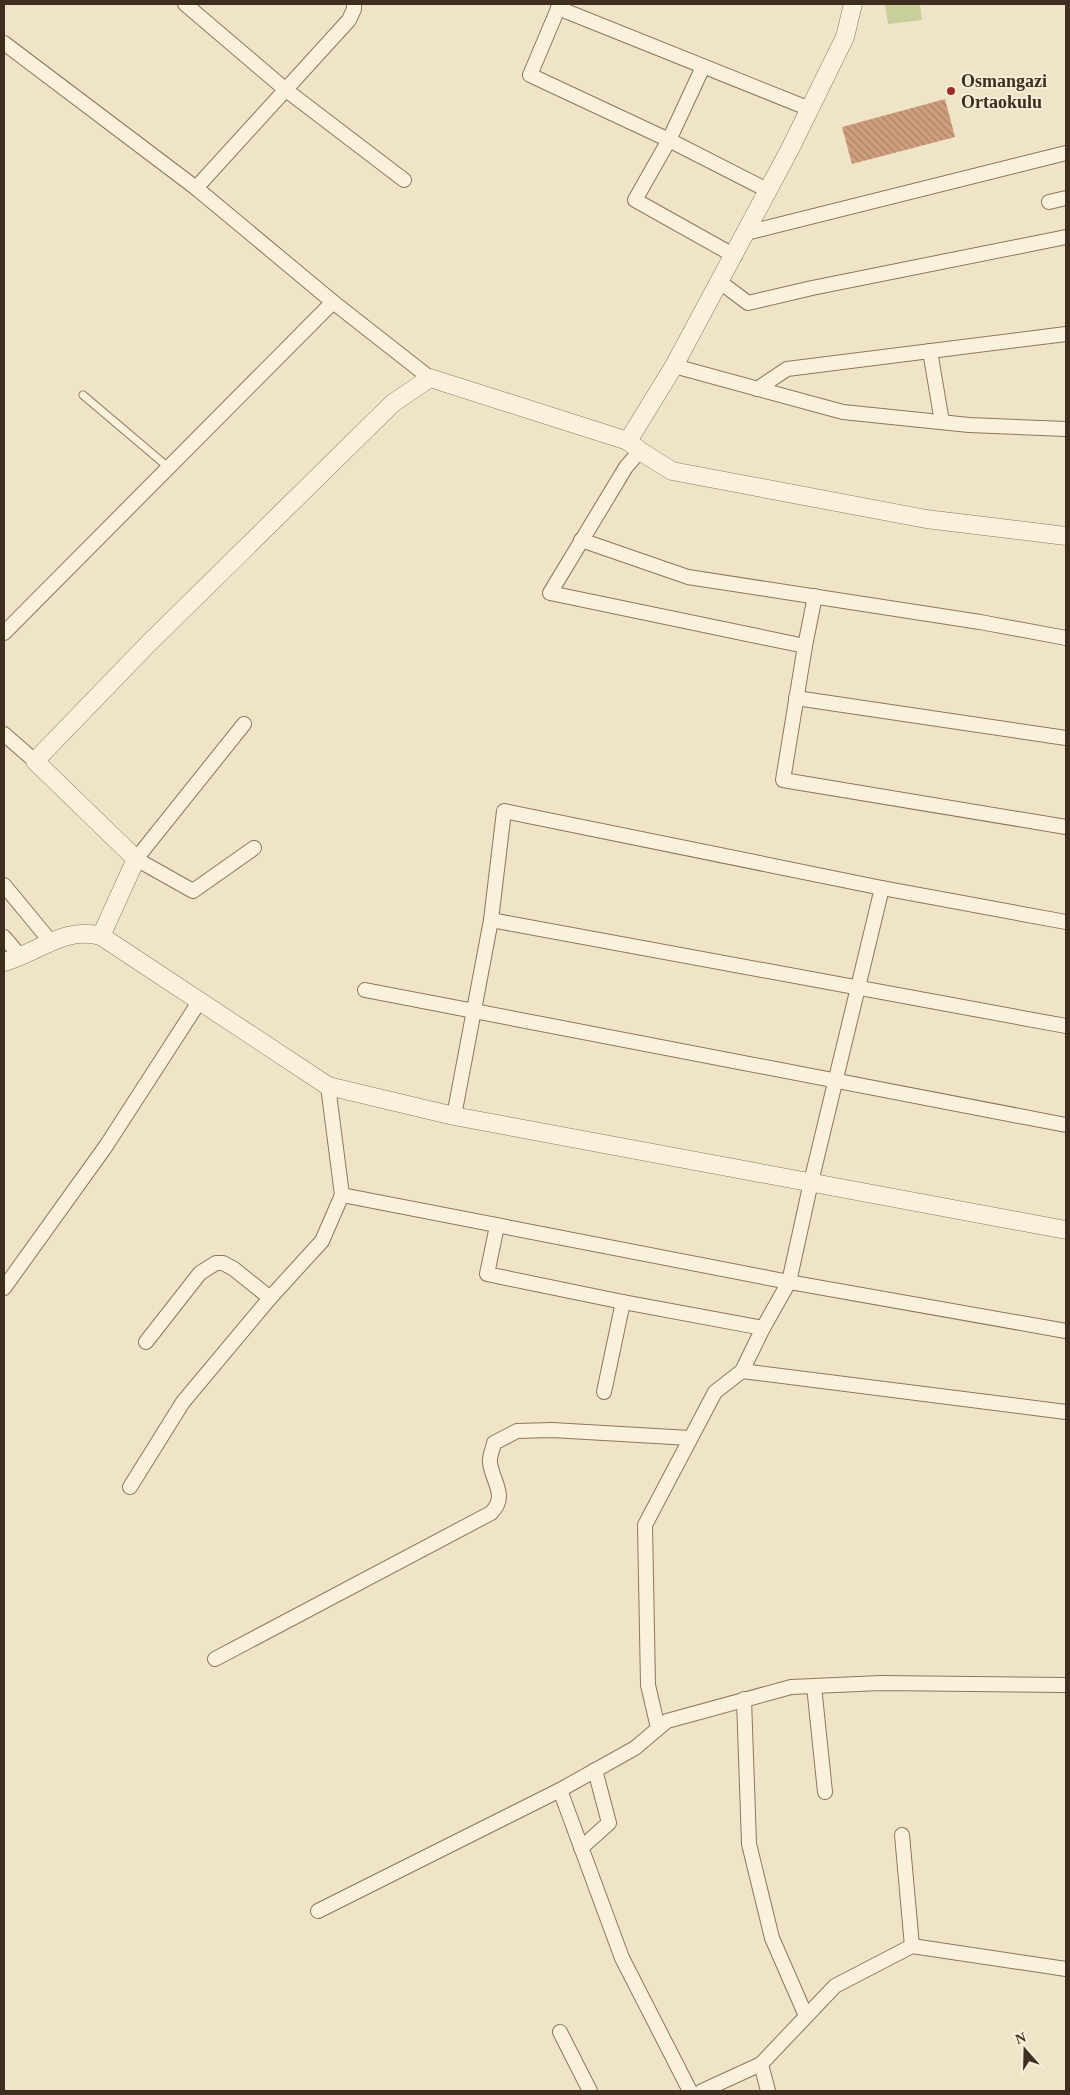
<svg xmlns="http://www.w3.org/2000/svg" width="1070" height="2095" viewBox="0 0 1070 2095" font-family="'Times New Roman',serif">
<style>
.grass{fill:#c9cf9b}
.building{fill:url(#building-back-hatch)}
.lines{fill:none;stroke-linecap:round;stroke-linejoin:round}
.service-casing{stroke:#8d765c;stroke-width:9}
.minor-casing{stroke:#8d765c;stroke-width:16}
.tertiary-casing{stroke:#8d765c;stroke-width:19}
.service{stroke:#faf1dc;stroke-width:7}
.minor{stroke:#faf1dc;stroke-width:14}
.tertiary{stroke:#faf1dc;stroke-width:18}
.poi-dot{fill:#9e2a2b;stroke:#f7eed8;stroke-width:2}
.labels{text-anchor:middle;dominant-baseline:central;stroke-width:4;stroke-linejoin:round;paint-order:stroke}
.poi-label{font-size:18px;font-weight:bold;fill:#3d2e20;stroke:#f7eed8;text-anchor:start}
</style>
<defs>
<pattern id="building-back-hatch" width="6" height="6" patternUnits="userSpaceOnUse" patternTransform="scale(1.25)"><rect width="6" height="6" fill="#cf9f7d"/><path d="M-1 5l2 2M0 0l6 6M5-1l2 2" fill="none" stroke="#a98266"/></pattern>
</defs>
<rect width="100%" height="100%" fill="#f0e4c8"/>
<path class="grass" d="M885 4H920L922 20 888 24Z"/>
<path class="building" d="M945 99 955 137 852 164 842 127Z"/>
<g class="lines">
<g class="service-casing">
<path id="service" d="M83 395 168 467"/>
</g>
<g class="minor-casing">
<g id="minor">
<path d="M185 4 286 90 404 180"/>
<path d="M560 4 530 75 669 140 769 191"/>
<path d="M558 8 810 109"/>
<path d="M4 43 196 188 333 302 430 378"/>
<path d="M703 67 669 140 635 200 735 256"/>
<path d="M196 188 349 20 354 9V4"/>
<path d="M1049 202 1066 198"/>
<path d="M746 233 1066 153"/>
<path d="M720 282 748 303 812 288 1066 237"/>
<path d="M930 351 942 422"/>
<path d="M674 366 843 412 969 425 1066 429"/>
<path d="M757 389 787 369 1066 334"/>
<path d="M640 451 626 467 550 593 805 646"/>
<path d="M581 540 688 577 980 622 1066 638"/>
<path d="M815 596 805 646 783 780 1066 827"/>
<path d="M4 633 333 302"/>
<path d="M796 698 1066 738"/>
<path d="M244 724 136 859 193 891 254 848"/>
<path d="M4 734 35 761"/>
<path d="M4 885 51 942"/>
<path d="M491 920 1066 1026"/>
<path d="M4 937 20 956"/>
<path d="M365 990 1066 1125"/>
<path d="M328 1086 342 1195 789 1282 1066 1331"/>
<path d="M454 1116 491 920 504 811 882 888 1066 922"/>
<path d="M497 1226 487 1274 623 1302 763 1328"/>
<path d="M4 1288 106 1146 199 1002"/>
<path d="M146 1342 200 1273 216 1263H223L234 1269 270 1298"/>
<path d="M742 1371 1066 1412"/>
<path d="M604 1392 623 1302"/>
<path d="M130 1487 183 1402 270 1298 322 1241 342 1195"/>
<path d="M215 1659 491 1513C508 1496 493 1483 490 1463 489 1457 493 1449 494 1443L517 1431 552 1430 690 1438"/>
<path d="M814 1686 825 1792"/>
<path d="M744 1699 749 1844 772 1938 806 2016"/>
<path d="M658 1728 648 1685 645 1525 715 1392 742 1371 763 1328 789 1282 811 1182 882 888"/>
<path d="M560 1790 622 1958 690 2091"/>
<path d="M902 1835 912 1946"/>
<path d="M581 1848 609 1823 595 1770"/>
<path d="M318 1911 560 1790 635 1748 667 1721 791 1687 881 1683 1066 1685"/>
<path d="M560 2032 590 2091"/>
<path d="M702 2091 761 2064"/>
<path d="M768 2091 761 2064 835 1986 912 1946 1066 1969"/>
</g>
</g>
<g class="tertiary-casing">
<g id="tertiary">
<path d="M628 441 640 451 672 471 926 519 1066 536"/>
<path d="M101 936 136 859 35 761 148 644 393 403 430 378 628 441 674 366 790 149 845 37 853 4"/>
<path d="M4 962C38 953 63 926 101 936L328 1086 454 1116 1066 1230"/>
</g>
</g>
<use href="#service" class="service"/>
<use href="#minor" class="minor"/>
<use href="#tertiary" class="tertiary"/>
</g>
<circle class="poi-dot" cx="951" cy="91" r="5"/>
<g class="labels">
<g class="poi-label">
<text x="961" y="81">Osmangazi<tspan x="961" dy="21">Ortaokulu</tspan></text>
</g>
</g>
<rect width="1070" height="2095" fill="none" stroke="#3d2e20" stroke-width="10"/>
<g transform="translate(1025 2050) rotate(340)" stroke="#f7eed8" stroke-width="4" paint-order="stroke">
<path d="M0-4L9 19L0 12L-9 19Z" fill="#3d2e20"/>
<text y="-8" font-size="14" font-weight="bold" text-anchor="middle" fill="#3d2e20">N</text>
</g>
</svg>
